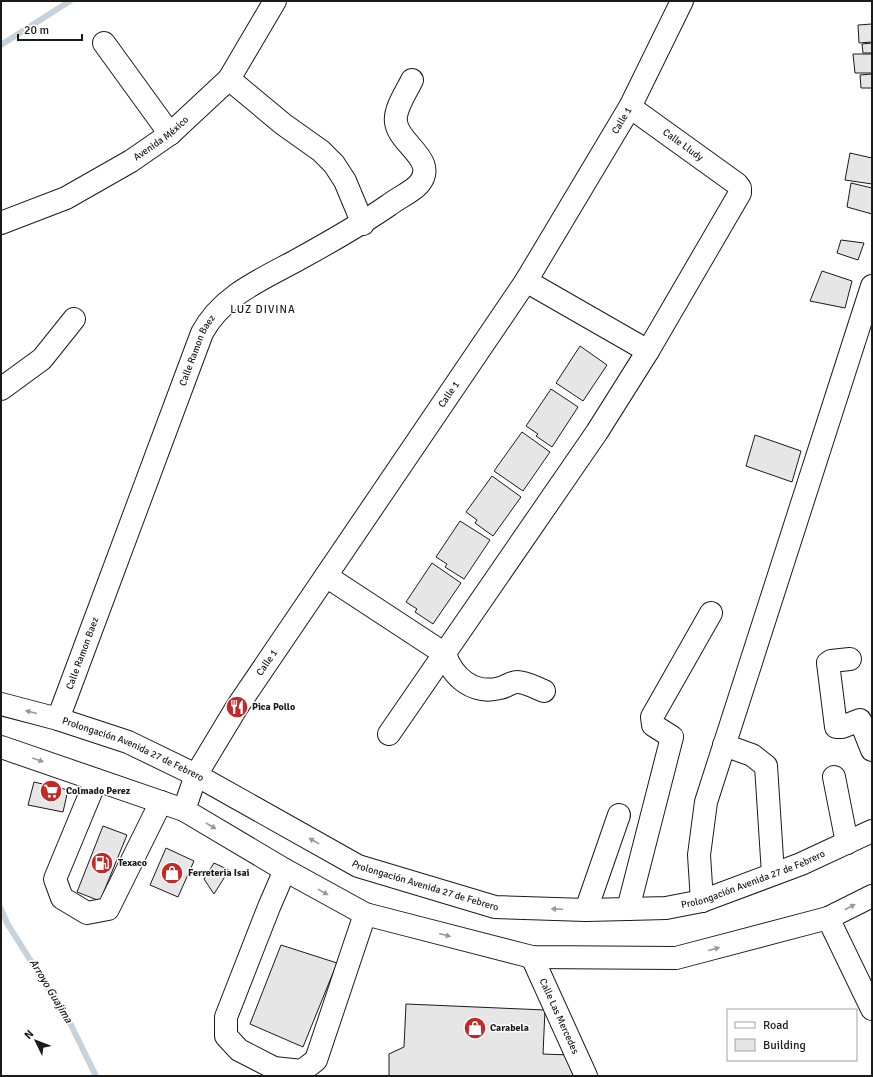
<svg xmlns="http://www.w3.org/2000/svg" width="873" height="1077" viewBox="0 0 873 1077" font-family="Signika,sans-serif">
<style>
.lines{fill:none;stroke-linecap:round;stroke-linejoin:round}
.stream{stroke:#c6d2dc;stroke-width:6}
.building{fill:#e6e6e6;stroke:#1a1a1a}
.minor-casing{stroke:#1a1a1a;stroke-width:24}
.major-casing{stroke:#1a1a1a;stroke-width:24}
.minor{stroke:#fff;stroke-width:22}
.major{stroke:#fff;stroke-width:22}
.oneway{fill:#989898}
.labels{text-anchor:middle;dominant-baseline:central;stroke-width:3;stroke-linejoin:round;paint-order:stroke}
.street-label{font-size:10px;fill:#1a1a1a;stroke:#fff}
.poi-label{font-size:10px;font-weight:bold;fill:#1a1a1a;stroke:#fff;text-anchor:start}
.neighbourhood-label{font-size:11px;letter-spacing:1px;fill:#1a1a1a;stroke:#fff}
.water-label{font-size:11px;font-style:italic;fill:#1a1a1a;stroke:#fff}
</style>
<rect width="100%" height="100%" fill="#fff"/>
<g class="lines">
<g class="stream">
<path d="M1 45 70 1"/>
<path d="M1 909 7 923 71 1025 96 1076"/>
</g>
</g>
<g class="building">
<path d="M872 24V42L859 43 858 25Z"/>
<path d="M872 43V53H863L862 44Z"/>
<path d="M853 54H872V73H855Z"/>
<path d="M872 74V88H861L860 75Z"/>
<path d="M850 153 872 158V184L845 180Z"/>
<path d="M851 183 872 188V214L847 207Z"/>
<path d="M841 240 864 243 858 260 837 253Z"/>
<path d="M822 271 852 281 845 308 810 301Z"/>
<path d="M580 346 607 365 583 401 556 383Z"/>
<path d="M551 389 578 407 552 447 536 436 538 434 526 426Z"/>
<path d="M522 432 550 452 523 491 494 471Z"/>
<path d="M755 435 801 451 792 482 746 466Z"/>
<path d="M492 476 521 497 493 536 475 523 477 520 466 512Z"/>
<path d="M460 521 490 540 464 579 445 567 447 564 436 557Z"/>
<path d="M432 563 461 583 433 624 415 612 417 609 406 602Z"/>
<path d="M34 782 68 790 63 812 28 805Z"/>
<path d="M103 826 127 835 100 901 77 892Z"/>
<path d="M166 848 194 861 178 897 150 885Z"/>
<path d="M214 863 229 870 214 894 204 879Z"/>
<path d="M281 945 337 963 303 1047 250 1024Z"/>
<path d="M406 1004 545 1010 543 1054 570 1055 578 1076H389V1054L404 1047Z"/>
</g>
<g class="lines">
<g class="minor-casing">
<g id="minor">
<path d="M104 43 170 134"/>
<path d="M229 79 283 124 321 151 334 164 345 181 363 224"/>
<path id="s1" d="M1 223 66 198 131 161 170 134 229 79 275 1"/>
<path d="M526 281 648 351"/>
<path d="M1 389 42 359 74 319"/>
<path d="M326 576 445 654C453 678 474 695 500 688 506 687 511 682 517 682 526 682 536 688 544 691"/>
<path d="M850 659 831 661 828 663 836 727H842L860 720 872 750"/>
<path id="s2" d="M58 719 202 333C222 295 263 279 299 259 330 242 360 225 389 205 398 198 412 192 419 184 439 160 398 144 396 122 394 109 407 91 412 80"/>
<path d="M389 734 597 432 648 351 740 193V188L737 184 630 107"/>
<path d="M724 745 752 755 766 766 773 874"/>
<path d="M834 777 847 843"/>
<path d="M96 780 55 879 62 898 87 913 108 909 161 802"/>
<path id="s3" d="M184 810 196 775 237 707 526 281 630 107 682 1"/>
<path d="M285 870 269 907 226 1017V1036L239 1050 274 1068 302 1071 316 1060 365 914"/>
<path d="M702 901 699 855 706 802 872 286"/>
<path d="M628 909 672 737 653 725 652 717 711 613"/>
<path d="M586 910 619 815"/>
<path d="M828 918 872 1009"/>
<path id="s4" d="M532 957 586 1076"/>
</g>
</g>
<g class="major-casing">
<g id="major">
<path id="s5" d="M1 704 58 719 128 742 196 775 358 866 495 907 586 910 628 909 666 908 702 901 801 864 872 831"/>
<path d="M1 747 184 810 285 870 365 914 532 957 676 958 828 918 872 896"/>
</g>
</g>
<use href="#minor" class="minor"/>
<use href="#major" class="major"/>
</g>
<defs><path id="oneway-solid" d="M-6-.8H1V-3.2L6.5 0L1 3.2V.8H-6Z"/></defs>
<g class="oneway">
<use href="#oneway-solid" transform="translate(31 712) rotate(-166)"/>
<use href="#oneway-solid" transform="translate(38 760) rotate(19)"/>
<use href="#oneway-solid" transform="translate(211 826) rotate(31)"/>
<use href="#oneway-solid" transform="translate(314 841) rotate(-151)"/>
<use href="#oneway-solid" transform="translate(323 892) rotate(29)"/>
<use href="#oneway-solid" transform="translate(850 907) rotate(-27)"/>
<use href="#oneway-solid" transform="translate(557 909) rotate(-178)"/>
<use href="#oneway-solid" transform="translate(445 935) rotate(15)"/>
<use href="#oneway-solid" transform="translate(714 949) rotate(-15)"/>
</g>
<defs>
<g id="restaurant-disc" transform="scale(1.15)"><circle r="9.5" fill="#c62828" stroke="#fff"/><path d="M-5-6h1v4h1v-4h1v4h1v-4h1v5L-1.5 .5V6h-2V.5L-5-1ZM5-6V6H3V1.5H1.5Q1.5-4 5-6Z" fill="#fff"/></g>
<g id="supermarket-disc" transform="scale(1.15)"><circle r="9.5" fill="#c62828" stroke="#fff"/><path d="M-6-5.5h2.5l.6 2H6L4.5 2H-2.5L-4.4-4H-6ZM-1.5 3.2a1.3 1.3 0 1 0 .1 0ZM3 3.2a1.3 1.3 0 1 0 .1 0Z" fill="#fff"/></g>
<g id="fuel-disc" transform="scale(1.15)"><circle r="9.5" fill="#c62828" stroke="#fff"/><path d="M-5.5-6h7V0h2V4h1.3V-2.5L3-4.5l.8-.8L6-3V5H2.5V1h-1V6h-7ZM-4.2-4.7v3.2H.2V-4.7Z" fill="#fff"/></g>
<g id="shop-disc" transform="scale(1.15)"><circle r="9.5" fill="#c62828" stroke="#fff"/><path d="M-5-2.5h2.3a2.7 3.5 0 0 1 5.4 0H5L5.5 6h-11ZM-1.5-2.5h3a1.5 2.3 0 0 0-3 0Z" fill="#fff"/></g>
</defs>
<g fill-rule="evenodd">
<use href="#restaurant-disc" x="237" y="707"/>
<use href="#supermarket-disc" x="51" y="791"/>
<use href="#fuel-disc" x="102" y="863"/>
<use href="#shop-disc" x="172" y="873"/>
<use href="#shop-disc" x="475" y="1028"/>
</g>
<g class="labels">
<g class="street-label">
<text stroke="none"><textPath href="#s3" startOffset="818">Calle 1</textPath></text>
<text stroke="none"><textPath href="#s1" startOffset="182">Avenida México</textPath></text>
<text transform="translate(683 145) rotate(36)">Calle Lludy</text>
<text stroke="none"><textPath href="#s2" startOffset="394">Calle Ramon Baez</textPath></text>
<text stroke="none"><textPath href="#s3" startOffset="494">Calle 1</textPath></text>
<text stroke="none"><textPath href="#s2" startOffset="70">Calle Ramon Baez</textPath></text>
<text stroke="none"><textPath href="#s3" startOffset="170">Calle 1</textPath></text>
<text stroke="none"><textPath href="#s5" startOffset="140">Prolongación Avenida 27 de Febrero</textPath></text>
<text stroke="none"><textPath href="#s5" startOffset="800">Prolongación Avenida 27 de Febrero</textPath></text>
<text stroke="none"><textPath href="#s5" startOffset="464">Prolongación Avenida 27 de Febrero</textPath></text>
<text stroke="none"><textPath href="#s4" startOffset="65">Calle Las Mercedes</textPath></text>
</g>
<g class="poi-label">
<text x="252" y="707">Pica Pollo</text>
<text x="66" y="791">Colmado Perez</text>
<text x="118" y="863">Texaco</text>
<text x="188" y="873">Ferreteria Isai</text>
<text x="490" y="1028">Carabela</text>
</g>
<g class="neighbourhood-label">
<text x="263" y="309">LUZ DIVINA</text>
</g>
<g class="water-label">
<text transform="translate(51 991) rotate(59)">Arroyo Guajima</text>
</g>
</g>
<rect width="873" height="1077" fill="none" stroke="#1a1a1a" stroke-width="4"/>
<rect x="727" y="1009" width="130" height="52" fill="#ffffff" stroke="#a3a3a3"/>
<rect x="735" y="1022" width="20" height="6" fill="#ffffff" stroke="#a3a3a3"/>
<text x="763" y="1029" font-size="12" fill="#1a1a1a">Road</text>
<rect x="735" y="1039" width="20" height="12" fill="#e6e6e6" stroke="#a3a3a3"/>
<text x="763" y="1049" font-size="12" fill="#1a1a1a">Building</text>
<g transform="translate(36 1041) rotate(313)" stroke="#ffffff" stroke-width="3" paint-order="stroke">
<path d="M0-3L7 15L0 10L-7 15Z" fill="#1a1a1a"/>
<text y="-6" font-size="11" font-weight="bold" text-anchor="middle" fill="#1a1a1a">N</text>
</g>
<path d="M18 34v6h64v-6" fill="none" stroke="#1a1a1a" stroke-width="2"/>
<text x="24" y="34" font-size="12" fill="#1a1a1a" stroke="#ffffff" stroke-width="3" paint-order="stroke">20 m</text>
</svg>
